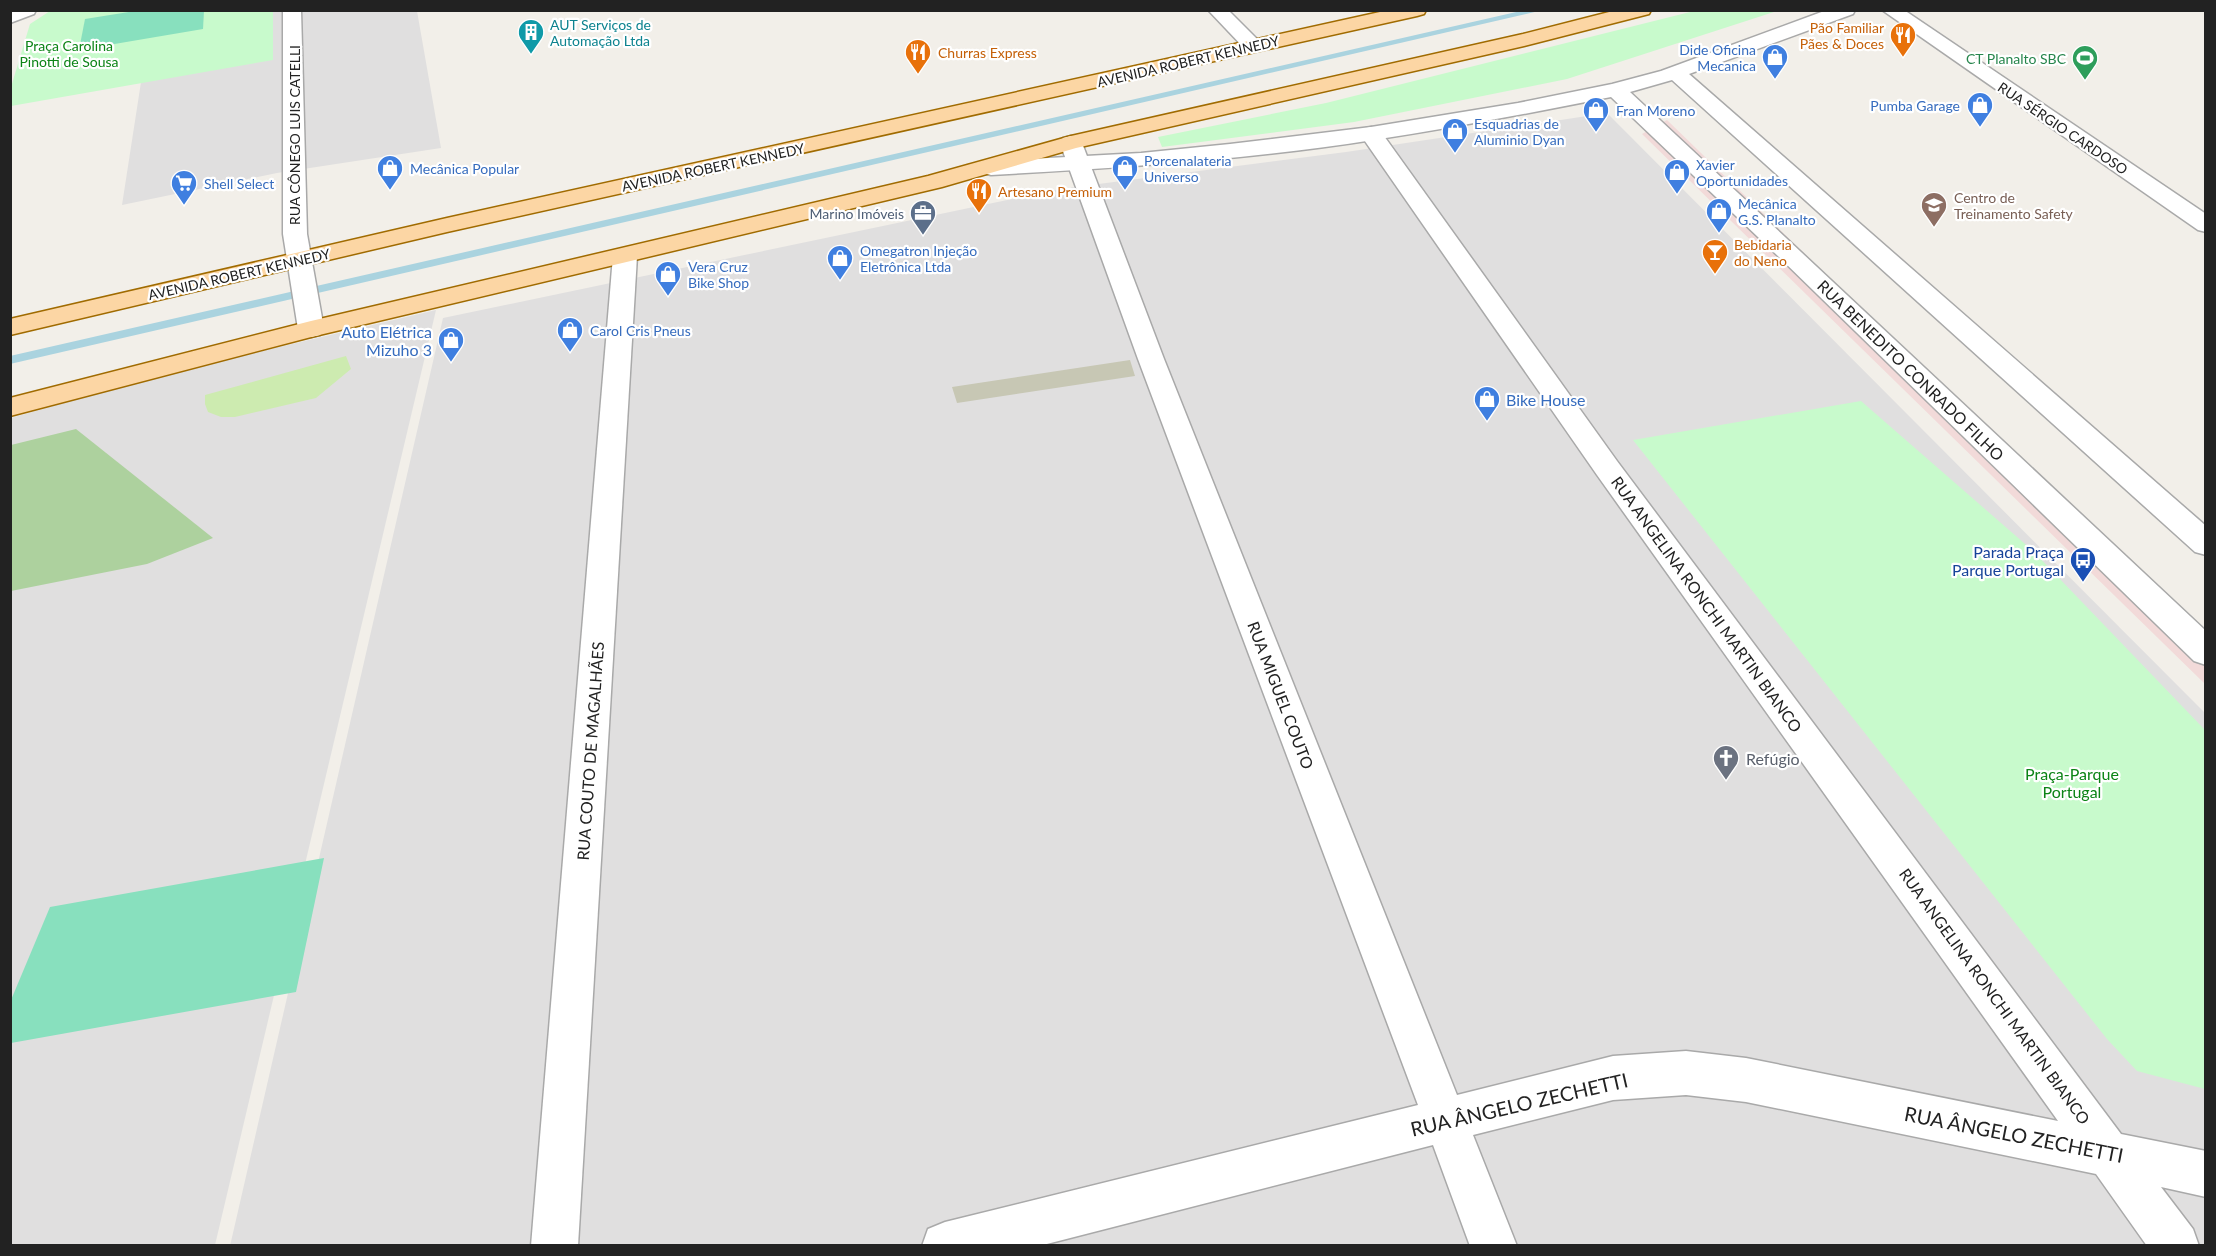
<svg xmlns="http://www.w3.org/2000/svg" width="2216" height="1256" viewBox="0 0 2216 1256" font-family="Lato,sans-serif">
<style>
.residential{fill:#e0dfdf}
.commercial{fill:#f2dad9}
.construction{fill:#c7c7b4}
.grass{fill:#cdebb0}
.forest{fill:#add19e}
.park{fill:#c8facc}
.pitch{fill:#88e0be}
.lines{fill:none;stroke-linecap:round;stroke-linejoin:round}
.stream{fill:#aad3df;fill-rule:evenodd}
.minor-casing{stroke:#a9a9a9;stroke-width:3}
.tertiary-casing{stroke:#a9a9a9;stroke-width:3}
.primary-casing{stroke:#a06b00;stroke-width:3}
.minor{fill:#fff;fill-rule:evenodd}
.tertiary{fill:#fff;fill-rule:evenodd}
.primary{fill:#fcd6a4;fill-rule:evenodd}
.labels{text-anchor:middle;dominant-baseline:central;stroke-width:4.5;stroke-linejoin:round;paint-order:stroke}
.far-culture-label{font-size:14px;fill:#0d838f;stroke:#fff;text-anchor:start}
.far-food-label{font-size:14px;fill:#c56008;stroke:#fff;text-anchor:start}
.far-park-label{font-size:14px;fill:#0c8416;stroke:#fff}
.far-shop-label{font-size:14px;fill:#366cbe;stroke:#fff;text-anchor:start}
.far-leisure-label{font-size:14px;fill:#27864d;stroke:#fff;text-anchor:end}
.far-street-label{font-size:14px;fill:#222;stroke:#fff}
.far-education-label{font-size:14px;fill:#785e54;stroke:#fff;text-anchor:start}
.far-service-label{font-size:14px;fill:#4e5e75;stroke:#fff;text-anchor:end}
.shop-label{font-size:16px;fill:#366cbe;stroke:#fff;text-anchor:end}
.street-label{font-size:16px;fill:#222;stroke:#fff}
.transit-label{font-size:16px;fill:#164399;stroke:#fff;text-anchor:end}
.worship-label{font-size:16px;fill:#5b616d;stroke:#fff;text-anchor:start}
.park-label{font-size:16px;fill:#0c8416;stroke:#fff}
.near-street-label{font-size:20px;fill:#222;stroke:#fff}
</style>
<rect width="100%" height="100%" fill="#f2efe9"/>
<g class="residential">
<path d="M152 11H417L441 148 277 173 122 205Z"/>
<path d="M1607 113 2205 713V1245L230 1246 443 318 1060 189 1346 152Z"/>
<path d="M436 310 215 1245 11 1246V418L173 372Z"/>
</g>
<path class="commercial" d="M1667 120 2205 643V684L1642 134Z"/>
<path class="construction" d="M1130 360 1135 376 957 403 952 387Z"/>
<path class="grass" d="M346 356 351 369 316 398 235 417H221L208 412 205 404V395Z"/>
<path class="forest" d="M76 429 213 538 147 564 11 591V445Z"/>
<g class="park">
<path d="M50 11H273V60L11 106V87L30 24Z"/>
<path d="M1694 11H1777L1567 79 1354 122 1162 147 1158 137 1326 103Z"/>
<path d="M1861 401 2032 550 2205 730V1089L2137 1071 2107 1039 1633 440Z"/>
</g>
<g class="pitch">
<path d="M135 11H204L203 29 79 50 85 19Z"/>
<path d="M324 858 296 992 11 1043V1000L50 907Z"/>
</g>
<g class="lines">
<path class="stream" d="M1525 10H1543L10 364V356Z"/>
<g class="minor-casing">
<g id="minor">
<path d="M10 10H36L34 14 10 23Z"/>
<path d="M283 10H301L307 234 324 329 320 335 311 337 302 335 298 329 283 234Z"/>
<path d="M1208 10H1228L1260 42 1263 46 1260 50H1246Z"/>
<path d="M1882 10H1904L2206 214V232L2198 230Z"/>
<path d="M1371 127 1379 129 1617 461 2121 1134 2206 1151V1197L2161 1187 2193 1229 2199 1246H2147L2096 1174 1746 1102 1686 1095 1613 1100 1473 1135 1517 1246H1470L1433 1145 1039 1246H922L928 1229 945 1222 1418 1105 1138 359 1060 143 1063 138 1071 136 1079 138 1082 143 1164 359 1457 1095 1613 1056 1686 1051 1746 1058 2058 1121 1597 475 1360 134 1363 129Z"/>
<path d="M625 249 634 251 637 256 578 1246H531L613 256 616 251Z"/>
</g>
</g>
<g class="tertiary-casing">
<path id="tertiary" d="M1827 10H1855L1853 14 1689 74 2206 526V555L2195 552 1672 80 1630 92 2206 631V665L2194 661 1780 258 1611 97C1531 113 1452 128 1373 140 1246 160 1119 168 991 175L983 173 980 168 983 163 991 161 1141 153 1230 144 1371 127 1518 103 1612 84 1661 71Z"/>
</g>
<g class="primary-casing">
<g id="primary">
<path d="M1389 10H1426L1424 14 1417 16 447 232 10 335V319L447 218Z"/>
<path d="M1617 10H1651L1649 14 1524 46 1076 148 942 187 315 336 10 416V398L311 321 928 176 1071 136 1523 34Z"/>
</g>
</g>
<use href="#minor" class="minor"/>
<use href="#tertiary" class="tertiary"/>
<use href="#primary" class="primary"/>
</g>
<defs>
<g id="building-pin" transform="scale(1.35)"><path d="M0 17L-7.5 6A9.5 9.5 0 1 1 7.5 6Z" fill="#0f9aa8" stroke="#fff"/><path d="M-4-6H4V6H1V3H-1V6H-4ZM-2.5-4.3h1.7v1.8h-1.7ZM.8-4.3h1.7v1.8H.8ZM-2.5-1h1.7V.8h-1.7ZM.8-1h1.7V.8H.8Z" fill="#fff"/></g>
<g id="restaurant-pin" transform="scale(1.35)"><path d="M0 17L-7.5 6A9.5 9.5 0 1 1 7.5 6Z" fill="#e8710a" stroke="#fff"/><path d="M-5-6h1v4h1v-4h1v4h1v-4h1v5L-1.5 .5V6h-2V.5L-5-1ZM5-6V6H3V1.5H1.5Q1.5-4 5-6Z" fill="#fff"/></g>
<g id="shop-pin" transform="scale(1.35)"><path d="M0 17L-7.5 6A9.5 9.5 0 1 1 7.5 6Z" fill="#3f7fe0" stroke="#fff"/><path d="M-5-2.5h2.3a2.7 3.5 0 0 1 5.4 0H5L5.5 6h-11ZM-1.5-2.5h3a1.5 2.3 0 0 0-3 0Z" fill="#fff"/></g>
<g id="stadium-pin" transform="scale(1.35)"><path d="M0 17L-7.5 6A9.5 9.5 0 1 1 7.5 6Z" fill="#2e9e5b" stroke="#fff"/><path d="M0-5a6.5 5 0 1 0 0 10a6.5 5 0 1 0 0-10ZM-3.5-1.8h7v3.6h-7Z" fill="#fff"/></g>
<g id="supermarket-pin" transform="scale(1.35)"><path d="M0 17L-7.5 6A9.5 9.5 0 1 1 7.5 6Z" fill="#3f7fe0" stroke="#fff"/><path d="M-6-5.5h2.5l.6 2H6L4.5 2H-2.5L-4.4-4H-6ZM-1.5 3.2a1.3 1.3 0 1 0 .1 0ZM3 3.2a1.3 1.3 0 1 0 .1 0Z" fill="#fff"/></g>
<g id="university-pin" transform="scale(1.35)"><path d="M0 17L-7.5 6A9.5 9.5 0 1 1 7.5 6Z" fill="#8d6e63" stroke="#fff"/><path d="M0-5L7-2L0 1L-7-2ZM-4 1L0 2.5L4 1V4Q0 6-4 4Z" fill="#fff"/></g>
<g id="office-pin" transform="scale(1.35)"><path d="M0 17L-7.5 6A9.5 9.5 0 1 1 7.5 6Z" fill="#5c6f8a" stroke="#fff"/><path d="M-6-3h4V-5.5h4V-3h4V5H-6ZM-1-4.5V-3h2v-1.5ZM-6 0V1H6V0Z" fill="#fff"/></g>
<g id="bar-pin" transform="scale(1.35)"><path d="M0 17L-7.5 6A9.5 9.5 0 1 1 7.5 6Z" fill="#e8710a" stroke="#fff"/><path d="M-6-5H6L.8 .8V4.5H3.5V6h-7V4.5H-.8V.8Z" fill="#fff"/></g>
<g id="bus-pin" transform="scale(1.35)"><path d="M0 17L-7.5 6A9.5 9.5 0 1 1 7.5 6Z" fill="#1a4fb4" stroke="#fff"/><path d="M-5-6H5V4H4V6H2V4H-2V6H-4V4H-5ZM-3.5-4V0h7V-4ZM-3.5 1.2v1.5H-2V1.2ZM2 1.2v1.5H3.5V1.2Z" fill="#fff"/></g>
<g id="church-pin" transform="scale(1.35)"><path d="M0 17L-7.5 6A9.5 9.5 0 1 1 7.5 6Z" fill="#6b7280" stroke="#fff"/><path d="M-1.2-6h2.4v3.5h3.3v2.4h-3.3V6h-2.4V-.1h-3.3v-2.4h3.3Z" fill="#fff"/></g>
</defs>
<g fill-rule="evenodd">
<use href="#building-pin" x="531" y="32"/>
<use href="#restaurant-pin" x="1903" y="35"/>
<use href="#restaurant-pin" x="918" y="52"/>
<use href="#shop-pin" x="1775" y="57"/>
<use href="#stadium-pin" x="2085" y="58"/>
<use href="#shop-pin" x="1980" y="105"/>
<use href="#shop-pin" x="1596" y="110"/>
<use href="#shop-pin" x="1455" y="131"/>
<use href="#shop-pin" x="390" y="168"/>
<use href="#shop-pin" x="1125" y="168"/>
<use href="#shop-pin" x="1677" y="172"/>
<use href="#supermarket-pin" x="184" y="183"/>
<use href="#restaurant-pin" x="979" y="191"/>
<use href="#university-pin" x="1934" y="205"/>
<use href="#shop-pin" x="1719" y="211"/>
<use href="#office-pin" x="923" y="213"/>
<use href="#bar-pin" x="1715" y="252"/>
<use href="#shop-pin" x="840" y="258"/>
<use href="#shop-pin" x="668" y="274"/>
<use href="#shop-pin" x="570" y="330"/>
<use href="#shop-pin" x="451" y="340"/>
<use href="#shop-pin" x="1487" y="399"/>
<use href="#bus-pin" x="2083" y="560"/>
<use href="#church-pin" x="1726" y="758"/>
</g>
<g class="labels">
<g class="far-culture-label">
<text x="550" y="24">AUT Serviços de<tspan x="550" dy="16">Automação Ltda</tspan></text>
</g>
<g class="far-food-label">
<text x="1884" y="27" text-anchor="end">Pão Familiar<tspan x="1884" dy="16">Pães &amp; Doces</tspan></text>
<text x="938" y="52">Churras Express</text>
<text x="998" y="191">Artesano Premium</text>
<text x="1734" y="244">Bebidaria<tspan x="1734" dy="16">do Neno</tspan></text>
</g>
<g class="far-park-label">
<text x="69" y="45">Praça Carolina<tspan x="69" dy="16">Pinotti de Sousa</tspan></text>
</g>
<g class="far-shop-label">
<text x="1756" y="49" text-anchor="end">Dide Oficina<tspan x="1756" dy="16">Mecanica</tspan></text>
<text x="1960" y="105" text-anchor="end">Pumba Garage</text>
<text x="1616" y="110">Fran Moreno</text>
<text x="1474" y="123">Esquadrias de<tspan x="1474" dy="16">Aluminio Dyan</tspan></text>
<text x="1144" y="160">Porcenalateria<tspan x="1144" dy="16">Universo</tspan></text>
<text x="1696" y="164">Xavier<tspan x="1696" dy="16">Oportunidades</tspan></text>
<text x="410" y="168">Mecânica Popular</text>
<text x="204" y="183">Shell Select</text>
<text x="1738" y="203">Mecânica<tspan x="1738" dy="16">G.S. Planalto</tspan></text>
<text x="860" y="250">Omegatron Injeção<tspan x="860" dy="16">Eletrônica Ltda</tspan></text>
<text x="688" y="266">Vera Cruz<tspan x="688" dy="16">Bike Shop</tspan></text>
<text x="590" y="330">Carol Cris Pneus</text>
</g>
<g class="far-leisure-label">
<text x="2066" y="58">CT Planalto SBC</text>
</g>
<g class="far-street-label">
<text transform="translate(1188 61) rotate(-13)">AVENIDA ROBERT KENNEDY</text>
<text transform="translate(2063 128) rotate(34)">RUA SÉRGIO CARDOSO</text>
<text transform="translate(294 135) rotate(-90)">RUA CÔNEGO LUIS CATELLI</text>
<text transform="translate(713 167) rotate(-12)">AVENIDA ROBERT KENNEDY</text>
<text transform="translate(239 274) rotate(-13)">AVENIDA ROBERT KENNEDY</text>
</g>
<g class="far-education-label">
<text x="1954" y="197">Centro de<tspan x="1954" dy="16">Treinamento Safety</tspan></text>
</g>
<g class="far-service-label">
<text x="904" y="213">Marino Imóveis</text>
</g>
<g class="shop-label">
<text x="432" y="331">Auto Elétrica<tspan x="432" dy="18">Mizuho 3</tspan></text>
<text x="1506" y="399" text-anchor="start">Bike House</text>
</g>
<g class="street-label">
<text transform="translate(1911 370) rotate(44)">RUA BENEDITO CONRADO FILHO</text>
<text transform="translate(1707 604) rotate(54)">RUA ANGELINA RONCHI MARTIN BIANCO</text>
<text transform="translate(1281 695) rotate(69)">RUA MIGUEL COUTO</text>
<text transform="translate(590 751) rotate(-86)">RUA COUTO DE MAGALHÃES</text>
<text transform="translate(1995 996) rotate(54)">RUA ANGELINA RONCHI MARTIN BIANCO</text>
</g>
<g class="transit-label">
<text x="2064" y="551">Parada Praça<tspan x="2064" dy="18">Parque Portugal</tspan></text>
</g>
<g class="worship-label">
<text x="1746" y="758">Refúgio</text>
</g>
<g class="park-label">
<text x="2072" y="773">Praça-Parque<tspan x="2072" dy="18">Portugal</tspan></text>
</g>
<g class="near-street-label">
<text transform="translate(1519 1104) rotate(-13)">RUA ÂNGELO ZECHETTI</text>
<text transform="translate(2014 1134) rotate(11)">RUA ÂNGELO ZECHETTI</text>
</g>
</g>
<rect width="2216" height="1256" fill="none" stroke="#222222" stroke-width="24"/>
</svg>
